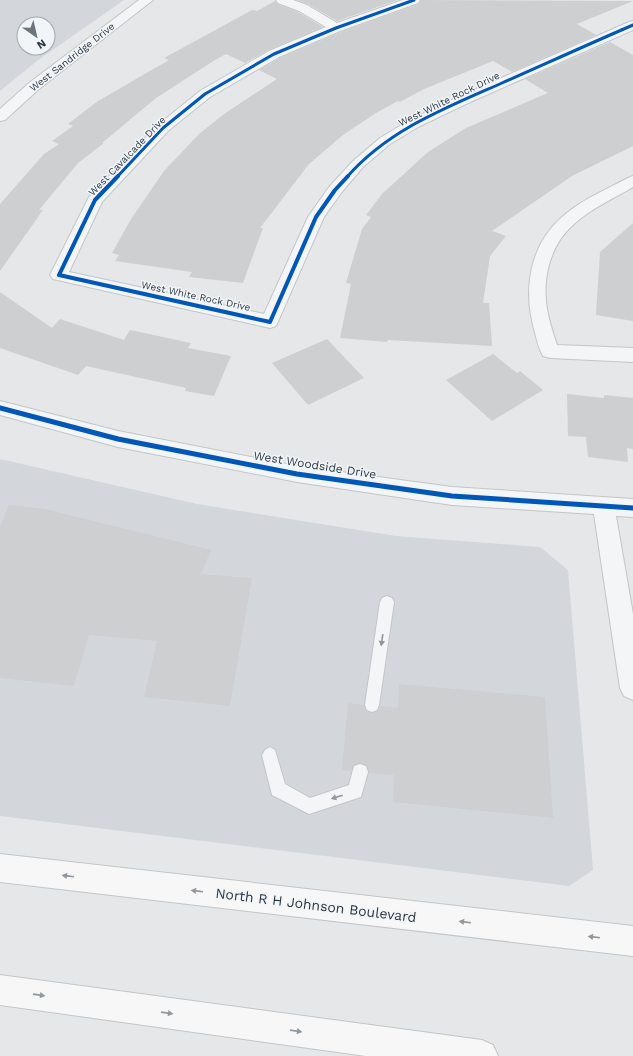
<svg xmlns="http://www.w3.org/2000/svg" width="633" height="1056" viewBox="0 0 633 1056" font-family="'Work Sans',sans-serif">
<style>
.built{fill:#d3d7dc;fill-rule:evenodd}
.building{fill:#cdcfd1}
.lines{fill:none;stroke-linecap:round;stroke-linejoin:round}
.lane-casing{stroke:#c3c5c7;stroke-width:2}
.street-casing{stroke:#c3c5c7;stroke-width:2}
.secondary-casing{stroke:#c3c5c7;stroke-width:2}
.lane{fill:#f3f5f6;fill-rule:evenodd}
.street{fill:#f3f5f6;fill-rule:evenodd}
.secondary{fill:#f7f7f7;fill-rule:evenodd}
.cycleway-far2-casing{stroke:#f2f5f8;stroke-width:4.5}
.cycleway-far1-casing{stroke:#f2f5f8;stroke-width:6}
.cycleway-casing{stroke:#f2f5f8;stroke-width:8}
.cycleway-far2{stroke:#0057b8;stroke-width:3}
.cycleway-far1{stroke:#0057b8;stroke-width:4}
.cycleway{stroke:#0057b8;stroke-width:5}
.oneway{fill:#8f969c}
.oneway2{fill:#91979d}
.labels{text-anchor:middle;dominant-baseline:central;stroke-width:3;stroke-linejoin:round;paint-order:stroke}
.far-street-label{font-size:10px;fill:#2b3743;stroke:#f2f5f8}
.street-label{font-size:12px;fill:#2b3743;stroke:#f2f5f8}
.near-street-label{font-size:14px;fill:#2b3743;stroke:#f2f5f8}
</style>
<rect width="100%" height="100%" fill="#e5e7e9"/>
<g class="built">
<path d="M0 0H124L37 61 0 91ZM24 24H48V48H24Z"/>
<path d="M0 459 197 504 396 536 540 547 568 570 593 870 569 886 0 816Z"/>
</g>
<g class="building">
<path d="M297 0H398L337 21 308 4Z"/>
<path d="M421 0 633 1 577 24 596 35 512 72 493 61 424 89 400 102 398 101 376 113 343 135 309 164 260 228H263L243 283 189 277 192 272 115 261 119 255 112 253 131 219 164 171 199 134 224 114 277 79 259 70 280 58 341 32 419 4Z"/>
<path d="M275 1 277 4 298 12 323 27 268 50 245 63 226 54 215 60 156 98 102 143H104L78 163 39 210H43L0 271V204L44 154 59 144 52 141 73 126 68 124 98 101 169 60 164 58 252 10 257 11Z"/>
<path d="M610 42 633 55V146L572 176 492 231 506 236 490 256 483 303H489L492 346 388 340 387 342 340 338 351 284 346 283 362 229 371 217 366 215 382 194 428 152 466 128 548 93 525 79Z"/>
<path d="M633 223V321L596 315 600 252Z"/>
<path d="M0 292 52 328 60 319 124 340 130 330 191 343 188 348 231 356 214 396 185 391 186 388 86 366 78 375 0 348Z"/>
<path d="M327 339 364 378 308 405 272 363Z"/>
<path d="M493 354 517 373 520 371 543 390 492 421 446 380Z"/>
<path d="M567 394 604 398V395L633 398V449L627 448 628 462 588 457 586 437 568 436Z"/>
<path d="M9 505 45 509 211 550 201 574 252 578 230 706 144 697 157 641 89 635 74 686 0 678V527Z"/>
<path d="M399 684 545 697 553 818 393 802 394 775 369 773 367 766 360 763 354 765 351 771 342 770 348 703 364 705 366 711 371 713 378 711 380 706 398 708Z"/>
</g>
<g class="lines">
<g class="lane-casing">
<g id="lane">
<path d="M387 596 392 598 394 602 379 705 377 710 372 712 367 710 365 705 380 602 382 598Z"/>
<path d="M270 747 275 750 285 784 310 798 349 785 354 766 360 764 366 766 368 772 361 797 309 814 272 795 262 755 265 750Z"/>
</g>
</g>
<g class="street-casing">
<g id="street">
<path d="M139 0H153L39 89 5 120 0 121V109L29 83Z"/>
<path d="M276 0H293L307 5 337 23 403 0H420L418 3 340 31 279 57 210 97 168 131 102 202 69 272 264 314 308 217 329 187 353 161 380 138 408 121 458 97 629 22 633 21V30L468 103 418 127 390 144 363 167 341 193 324 217 276 326 270 328 53 279 50 275 89 197 158 125 200 91 269 51 326 27 299 11 278 3Z"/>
<path d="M633 176V187C613 199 590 209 573 225 550 245 542 279 547 309 549 321 553 333 557 345L633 348V362L550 358 543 356C539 349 537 341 535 333 523 292 528 247 562 217 581 200 605 190 628 178Z"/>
<path d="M0 401 118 431 297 466 452 487 633 499V517L616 516 633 614V700L624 696 620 688 594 514 452 505 297 482 118 447 0 415Z"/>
</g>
</g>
<g class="secondary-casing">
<g id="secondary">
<path d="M0 854 633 926V956L0 882Z"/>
<path d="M0 975 482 1040 493 1045 498 1056H366L0 1005Z"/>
</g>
</g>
<use href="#lane" class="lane"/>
<use href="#street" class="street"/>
<use href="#secondary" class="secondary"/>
<g class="cycleway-far2-casing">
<g id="cycleway-far2">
<path d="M117 177 163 128 205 94 274 54 336 28 414 0"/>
<path d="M347 177C388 130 445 108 502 83 545 64 589 44 633 25"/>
</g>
</g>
<g class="cycleway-far1-casing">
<path id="cycleway-far1" d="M118 176 95 200 59 275 270 322 316 217 335 190 348 176"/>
</g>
<g class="cycleway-casing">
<path id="cycleway" d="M0 408 118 439 297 474 452 496 633 508"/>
</g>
<use href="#cycleway-far2" class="cycleway-far2"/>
<use href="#cycleway-far1" class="cycleway-far1"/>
<use href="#cycleway" class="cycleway"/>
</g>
<defs><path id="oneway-solid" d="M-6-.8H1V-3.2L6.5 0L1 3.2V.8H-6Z"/></defs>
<g class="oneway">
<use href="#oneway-solid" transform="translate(382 640) rotate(98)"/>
<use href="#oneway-solid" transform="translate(337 797) rotate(162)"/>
</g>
<g class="oneway2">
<use href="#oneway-solid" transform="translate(68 876) rotate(-173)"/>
<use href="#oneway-solid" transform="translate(197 891) rotate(-173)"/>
<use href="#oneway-solid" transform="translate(465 922) rotate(-173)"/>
<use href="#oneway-solid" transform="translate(594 937) rotate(-173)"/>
<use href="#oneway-solid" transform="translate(39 995) rotate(8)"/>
<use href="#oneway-solid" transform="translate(167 1013) rotate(8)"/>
<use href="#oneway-solid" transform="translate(296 1031) rotate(8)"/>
</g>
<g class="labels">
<g class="far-street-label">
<text transform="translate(72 57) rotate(-38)">West Sandridge Drive</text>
<text transform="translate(449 99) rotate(-26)">West White Rock Drive</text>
<text transform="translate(127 156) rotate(-46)">West Cavalcade Drive</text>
<text transform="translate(196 296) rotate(12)">West White Rock Drive</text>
</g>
<g class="street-label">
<text transform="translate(315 465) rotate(9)">West Woodside Drive</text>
</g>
<g class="near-street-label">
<text transform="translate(316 905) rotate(7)">North R H Johnson Boulevard</text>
</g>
</g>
<g transform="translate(36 36) rotate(146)"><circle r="19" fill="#f2f5f8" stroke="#a2a9b0"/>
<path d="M0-3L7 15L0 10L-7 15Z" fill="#6c757d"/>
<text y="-6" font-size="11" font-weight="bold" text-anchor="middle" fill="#2b3743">N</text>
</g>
</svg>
